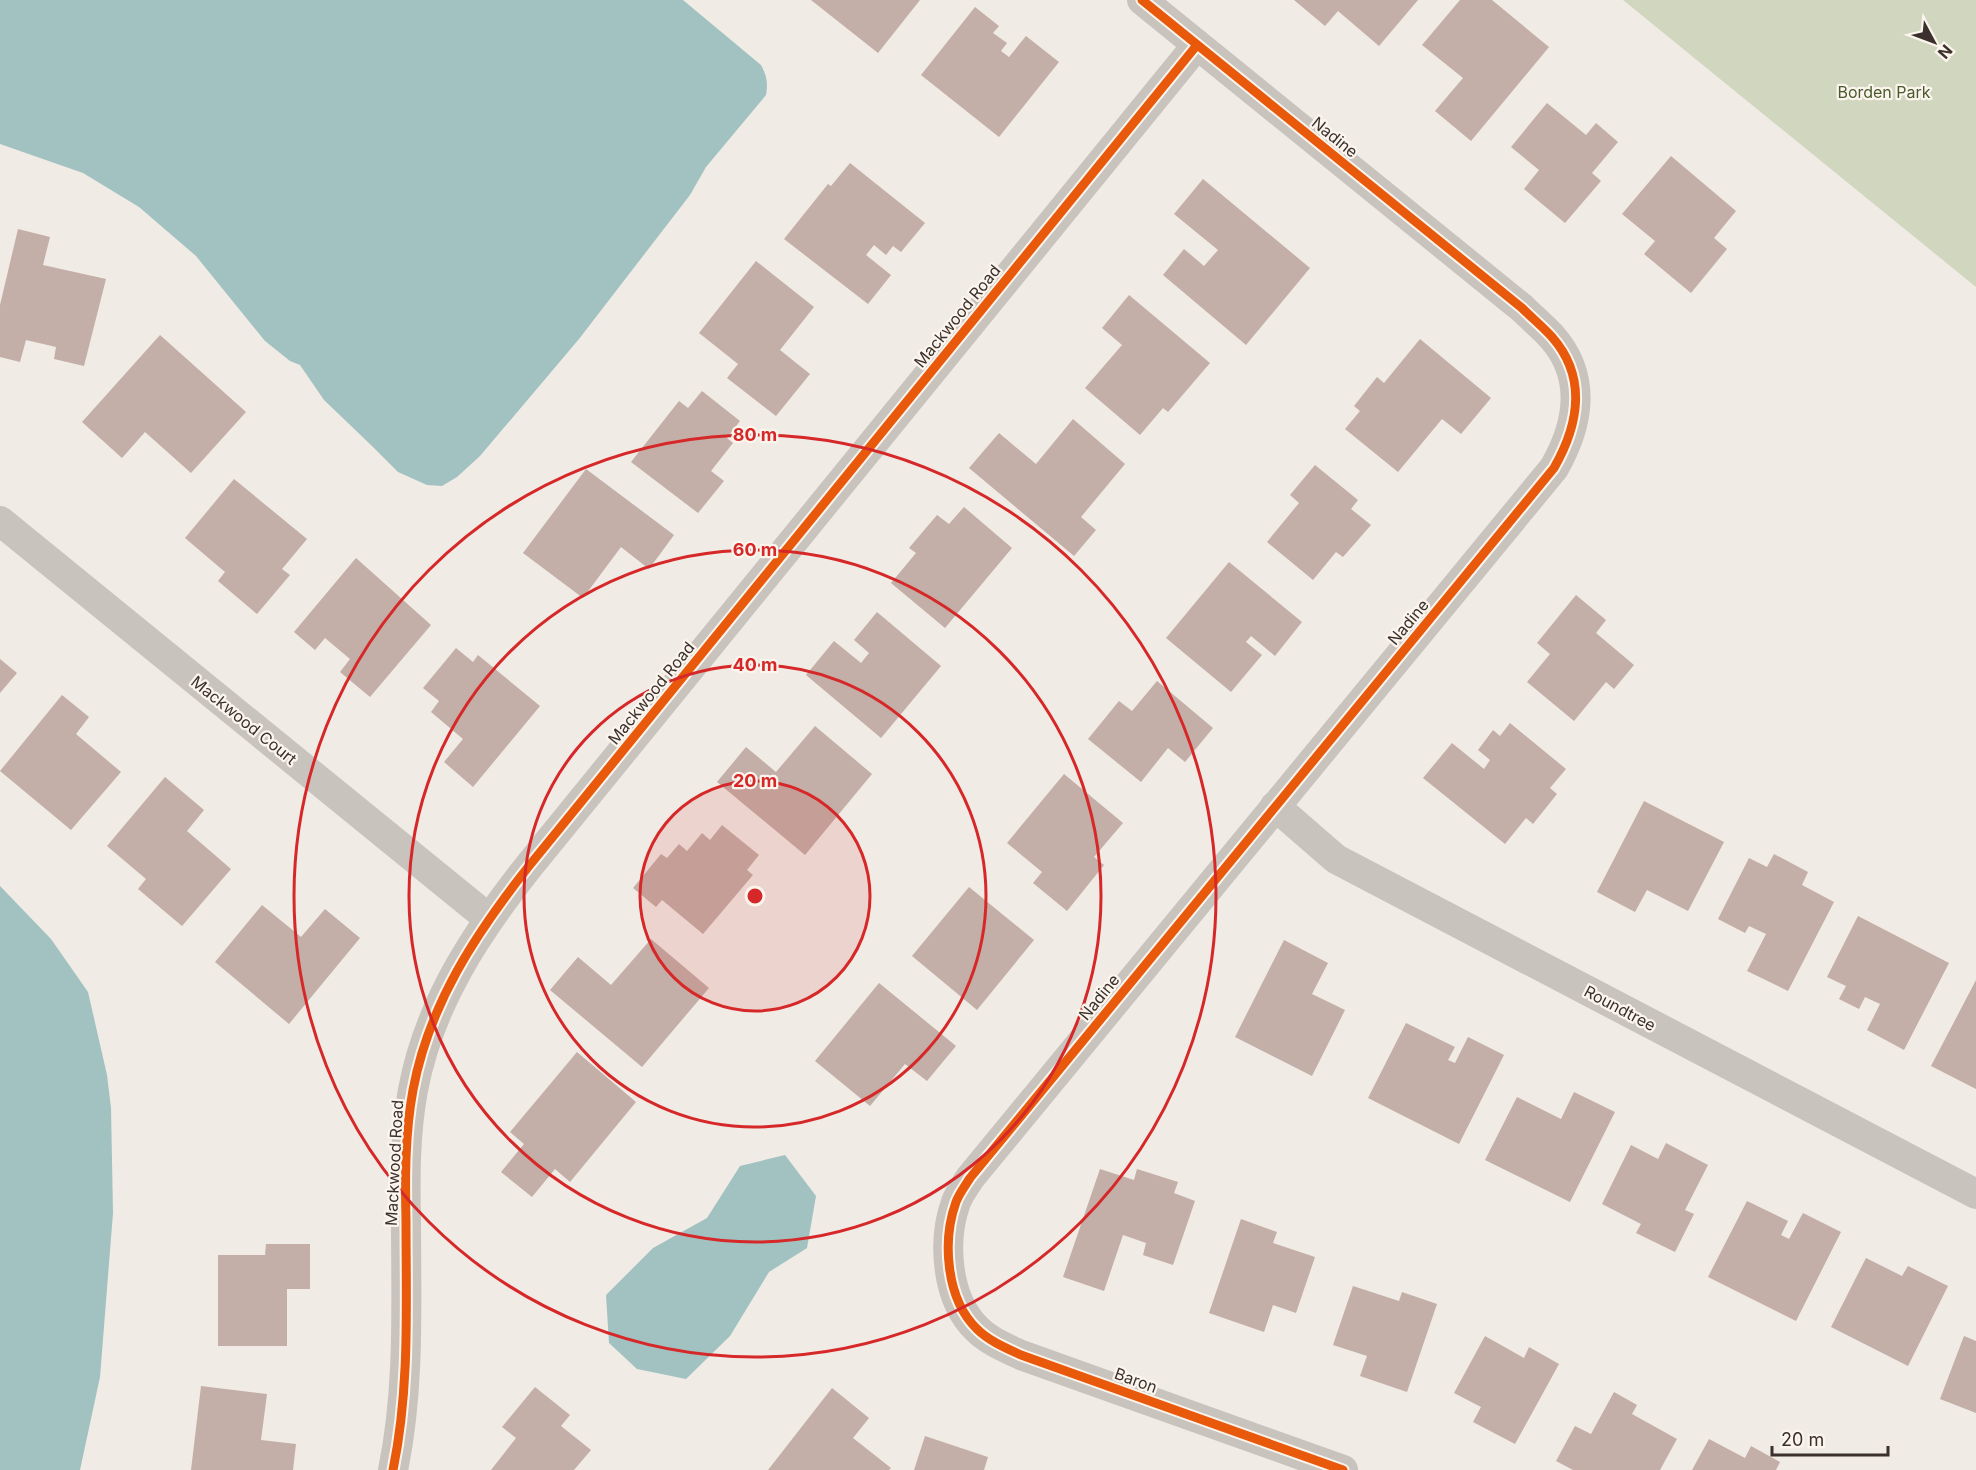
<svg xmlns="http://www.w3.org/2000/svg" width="1976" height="1470" viewBox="0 0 1976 1470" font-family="Inter,sans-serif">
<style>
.green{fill:#d1d6bf}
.water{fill:#a1c2c1}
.building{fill:#c3afa7}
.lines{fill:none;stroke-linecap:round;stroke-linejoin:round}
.street{stroke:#c9c3be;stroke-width:30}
.cycleway-casing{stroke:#fbf5ee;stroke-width:13}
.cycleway{stroke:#e8590c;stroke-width:9}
.ring{fill:none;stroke:#d62828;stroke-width:3}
.labels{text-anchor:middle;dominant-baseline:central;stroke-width:4.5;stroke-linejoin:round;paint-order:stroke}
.park-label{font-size:16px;fill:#4a5a2e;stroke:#fbf5ee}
.street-label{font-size:16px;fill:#3b302b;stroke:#fbf5ee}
.centre{fill:#d62828;stroke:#fbf5ee;stroke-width:3}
.ring-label{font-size:18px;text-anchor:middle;font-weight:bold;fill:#d62828;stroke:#fbf5ee;stroke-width:4.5;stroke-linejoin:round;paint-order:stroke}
</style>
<rect width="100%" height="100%" fill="#f0ebe5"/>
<path class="green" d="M1623 0H1976V287Z"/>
<g class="water">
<path d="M0 0H683L761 65C767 76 768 83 766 95L706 167 690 195 579 339 480 456 457 477 442 486 427 485 398 472 372 446 324 400 300 365 290 361 265 341 196 256 139 207 83 173 0 144Z"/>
<path d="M0 886 51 939 88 992 107 1075 111 1108 113 1213 100 1377 80 1470H0Z"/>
<path d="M785 1155 816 1196 807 1248 769 1272 730 1336 686 1379 637 1369 609 1343 606 1295 653 1248 707 1218 740 1166Z"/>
</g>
<g class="building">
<path d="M811 0H920L878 53Z"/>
<path d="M1294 0H1418L1379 46 1338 11 1325 26Z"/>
<path d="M1460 0H1492L1549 47 1471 141 1435 111 1463 78 1422 45Z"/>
<path d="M975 7 999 26 993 33 1007 43 1001 51 1009 57 1026 36 1059 62 999 137 921 75Z"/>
<path d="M1547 103 1586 135 1596 123 1618 142 1592 173 1601 181 1565 223 1524 189 1539 170 1511 147Z"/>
<path d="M1671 156 1736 211 1714 238 1727 249 1691 293 1644 254 1655 241 1622 214Z"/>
<path d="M850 163 925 223 901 252 893 246 886 255 874 245 866 255 891 275 868 304 784 239 828 184 831 186Z"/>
<path d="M1203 179 1310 268 1246 345 1163 275 1184 249 1204 266 1218 250 1174 214Z"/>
<path d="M18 229 50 237 43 265 106 279 84 366 54 359 56 347 26 340 20 362 0 357V305Z"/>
<path d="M756 261 814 307 780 350 810 374 776 416 727 378 738 364 699 333Z"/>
<path d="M1129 295 1210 363 1168 412 1163 408 1140 435 1085 388 1122 345 1102 328Z"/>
<path d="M160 335 246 412 191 473 145 432 122 458 82 422Z"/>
<path d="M1420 339 1491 398 1461 434 1442 419 1398 472 1345 429 1360 411 1354 406 1377 377 1384 383Z"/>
<path d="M702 391 740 421 727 438 733 443 711 471 724 481 698 513 631 462 679 401 688 408Z"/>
<path d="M1073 419 1125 464 1081 517 1096 530 1074 556 969 468 999 433 1036 464Z"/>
<path d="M1315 465 1358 500 1351 509 1371 525 1343 557 1336 552 1313 580 1267 542 1299 503 1290 495Z"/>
<path d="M586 469 674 535 649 569 621 547 583 598 523 553Z"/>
<path d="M234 479 307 539 282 569 290 575 257 614 218 581 225 572 185 538Z"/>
<path d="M964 507 1012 548 945 628 891 583 916 553 909 548 937 515 949 524Z"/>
<path d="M356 558 431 625 370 697 340 672 350 659 325 638 315 650 294 632Z"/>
<path d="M1229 562 1302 622 1275 656 1251 636 1246 642 1262 655 1231 692 1166 638Z"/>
<path d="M1576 595 1606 620 1596 633 1634 665 1614 689 1606 682 1574 721 1527 682 1550 654 1537 643Z"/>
<path d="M877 612 941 666 881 738 806 675 834 641 861 663 869 653 854 640Z"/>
<path d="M456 648 473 662 478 655 540 706 473 787 444 762 463 739 431 712 439 701 423 688Z"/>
<path d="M0 659 17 673 0 693Z"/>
<path d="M1157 681 1213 728 1185 762 1168 748 1141 782 1088 739 1119 701 1132 711Z"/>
<path d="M62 695 89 717 76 734 121 772 71 830 0 771Z"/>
<path d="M1510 723 1566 769 1550 788 1557 794 1533 824 1526 818 1505 844 1423 778 1452 743 1484 769 1490 760 1478 750 1493 730 1500 736Z"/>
<path d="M815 726 872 774 805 855 717 782 746 747 776 772Z"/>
<path d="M1064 774 1123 823 1094 857 1104 865 1067 911 1033 883 1042 872 1007 843Z"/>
<path d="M165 777 204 810 187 831 231 869 182 926 138 889 146 879 107 846Z"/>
<path d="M1644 801 1724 842 1688 911 1647 890 1635 912 1597 892Z"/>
<path d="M722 825 759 855 747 870 753 875 703 934 662 900 656 907 633 888 661 854 667 858 679 844 687 851 702 833 710 840Z"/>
<path d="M1774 854 1808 872 1802 885 1834 902 1788 991 1747 971 1766 934 1749 926 1745 933 1718 919 1749 858 1767 867Z"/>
<path d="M969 887 1034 940 977 1010 912 956Z"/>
<path d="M262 905 301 937 325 909 360 938 289 1024 215 962Z"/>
<path d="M1858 916 1949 963 1904 1050 1867 1030 1880 1004 1865 997 1859 1009 1839 999 1846 986 1827 977Z"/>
<path d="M651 939 709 988 642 1067 550 990 578 957 611 985Z"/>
<path d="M1284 940 1328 963 1312 994 1345 1010 1312 1076 1235 1037Z"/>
<path d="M1976 980V1089L1931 1066Z"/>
<path d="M879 983 956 1046 927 1081 905 1064 870 1106 815 1061Z"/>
<path d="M1406 1023 1455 1047 1448 1060 1455 1063 1468 1037 1504 1055 1459 1144 1368 1098Z"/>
<path d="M577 1052 636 1102 570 1182 555 1169 532 1197 501 1172 524 1144 510 1132Z"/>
<path d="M1574 1092 1615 1112 1570 1202 1485 1160 1517 1097 1561 1119Z"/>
<path d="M1666 1143 1708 1165 1685 1210 1694 1214 1675 1252 1636 1233 1641 1224 1602 1204 1631 1145 1658 1159Z"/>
<path d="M1100 1169 1134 1180 1137 1169 1178 1182 1174 1193 1195 1201 1173 1265 1143 1255 1146 1243 1123 1235 1104 1291 1063 1277Z"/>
<path d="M1747 1201 1788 1221 1781 1235 1789 1239 1803 1213 1841 1232 1796 1321 1708 1277Z"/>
<path d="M1241 1219 1277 1232 1273 1243 1315 1257 1296 1313 1273 1305 1264 1332 1209 1313Z"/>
<path d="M266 1244H310V1289H287V1346H218V1255H265Z"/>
<path d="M1866 1258 1902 1276 1908 1266 1948 1286 1908 1366 1831 1327Z"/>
<path d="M1353 1286 1399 1301 1402 1292 1437 1304 1407 1392 1360 1376 1367 1356 1333 1345Z"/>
<path d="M1485 1336 1524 1358 1529 1347 1559 1364 1515 1444 1473 1422 1481 1407 1454 1393Z"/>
<path d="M1964 1336 1976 1341V1413L1940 1399Z"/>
<path d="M201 1386 267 1394 261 1440 296 1444 293 1470H191Z"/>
<path d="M535 1387 570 1415 561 1426 591 1450 574 1470H491L516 1438 502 1427Z"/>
<path d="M832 1388 869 1418 853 1438 891 1468 889 1470H768Z"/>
<path d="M1614 1392 1637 1405 1632 1414 1677 1439 1660 1470H1573L1556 1461 1575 1426 1591 1434Z"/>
<path d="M925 1436 988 1457 984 1470H914Z"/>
<path d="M1709 1439 1745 1458 1751 1446 1780 1462 1776 1470H1692Z"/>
</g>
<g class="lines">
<g class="street">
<path d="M1142 0 1522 308C1532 318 1543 327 1552 337 1588 378 1578 426 1554 468L970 1178C965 1186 959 1194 956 1202 942 1241 946 1299 977 1329 989 1341 1006 1348 1021 1355L1343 1470"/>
<path d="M0 521 488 918"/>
<path d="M1275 806 1336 859 1976 1194"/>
<path d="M393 1470C410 1388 406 1304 406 1221 405 1177 405 1133 413 1090 429 1004 476 933 529 866L1197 45"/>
</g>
<g class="cycleway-casing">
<g id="cycleway">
<path d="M1142 0 1522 308C1532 318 1543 327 1552 337 1588 378 1578 426 1554 468L970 1178C965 1186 959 1194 956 1202 942 1241 946 1299 977 1329 989 1341 1006 1348 1021 1355L1343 1470"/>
<path d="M393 1470C410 1388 406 1304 406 1221 405 1177 405 1133 413 1090 429 1004 476 933 529 866L1197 45"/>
</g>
</g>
<use href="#cycleway" class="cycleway"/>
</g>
<circle cx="755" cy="896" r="115" fill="#d62828" fill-opacity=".12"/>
<g class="ring">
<circle cx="755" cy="896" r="115"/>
<circle cx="755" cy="896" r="231"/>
<circle cx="755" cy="896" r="346"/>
<circle cx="755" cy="896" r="461"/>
</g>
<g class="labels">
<g class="park-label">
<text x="1884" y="92">Borden Park</text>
</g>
<g class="street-label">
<text transform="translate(1335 137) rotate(39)">Nadine</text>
<text transform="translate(957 316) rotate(-51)">Mackwood Road</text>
<text transform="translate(1408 622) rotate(-50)">Nadine</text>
<text transform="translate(651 693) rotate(-51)">Mackwood Road</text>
<text transform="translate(244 720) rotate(39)">Mackwood Court</text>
<text transform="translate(1099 997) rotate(-51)">Nadine</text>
<text transform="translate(1620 1008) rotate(28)">Roundtree</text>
<text transform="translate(394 1163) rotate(-87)">Mackwood Road</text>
<text transform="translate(1136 1380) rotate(20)">Baron</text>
</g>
</g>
<circle cx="755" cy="896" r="9" class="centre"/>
<g class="ring-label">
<text x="755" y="441">80 m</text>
<text x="755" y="556">60 m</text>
<text x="755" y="671">40 m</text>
<text x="755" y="787">20 m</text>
</g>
<g transform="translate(1934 42) rotate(131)" stroke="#fbf5ee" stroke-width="4.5" paint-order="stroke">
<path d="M0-4.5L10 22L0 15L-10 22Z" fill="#3b302b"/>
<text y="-9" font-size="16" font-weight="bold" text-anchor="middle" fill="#3b302b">N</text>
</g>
<path d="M1772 1446v9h116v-9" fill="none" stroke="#3b302b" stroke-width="3"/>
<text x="1781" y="1446" font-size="18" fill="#3b302b" stroke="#fbf5ee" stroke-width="4.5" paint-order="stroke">20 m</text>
</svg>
